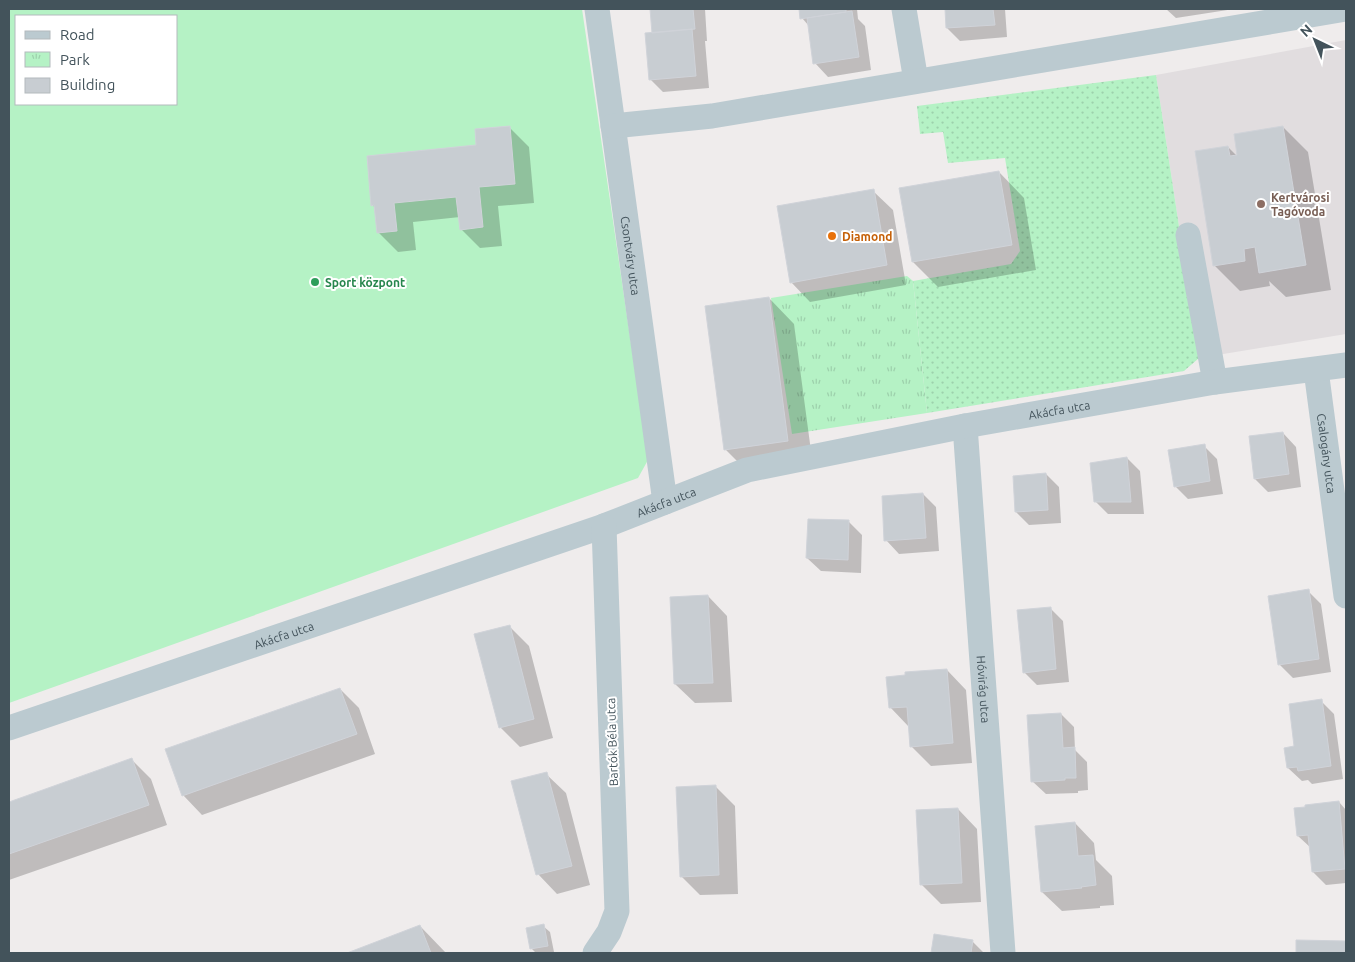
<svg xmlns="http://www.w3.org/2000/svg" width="1355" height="962" viewBox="0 0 1355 962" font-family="Ubuntu,sans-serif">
<defs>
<pattern id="grass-dots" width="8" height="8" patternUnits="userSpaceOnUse" patternTransform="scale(1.25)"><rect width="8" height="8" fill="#b5f2c5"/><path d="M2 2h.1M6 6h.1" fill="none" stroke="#9dd1ac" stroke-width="1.8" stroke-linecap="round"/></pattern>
<pattern id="park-tufts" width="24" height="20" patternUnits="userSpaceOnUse" patternTransform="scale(1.25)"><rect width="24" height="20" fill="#b5f2c5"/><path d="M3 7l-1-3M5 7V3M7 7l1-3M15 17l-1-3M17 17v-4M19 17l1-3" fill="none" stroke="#9dd1ac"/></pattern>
</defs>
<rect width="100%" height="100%" fill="#efecec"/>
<path fill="#e1dddf" d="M1346,40V334L1199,358L1156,75Z"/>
<path fill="url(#grass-dots)" d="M1156,75L1199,358L1184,371L927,413L913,281L1011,264L1020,251L1005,158L948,163L943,132L920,134L917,106Z"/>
<path fill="url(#park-tufts)" d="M907,276L913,281L927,413L792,434L771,298Z"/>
<path fill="#b5f2c5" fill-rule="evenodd" d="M9,9H582L648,460L638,478L9,703ZM16,16H176V104H16Z"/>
<path fill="#0003" d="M651,9H705L707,41H705L709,88L663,92L650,79L653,34Z
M800,9H857L858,19L865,26L871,70L828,77L815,63L809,26L802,18Z
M946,9H1005L1007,37L960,41L947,28Z
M1166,9H1234L1176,18Z
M509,127L529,147L534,203L498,206L502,246L480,248L461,229L460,217L413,222L416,250L398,252L378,232L376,208L372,205L478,146Z
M1283,127L1308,152L1331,290L1286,297L1269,281L1270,286L1240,291L1214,265L1228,147L1239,158Z
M999,172L1024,198L1036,270L938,287L913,262Z
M873,191L893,210L906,285L810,302L791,282Z
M769,298L794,324L813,466L750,474L725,449Z
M1283,433L1296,447L1301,487L1268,492L1255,479Z
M1204,446L1217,459L1223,494L1188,499L1175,486Z
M1127,458L1140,471L1144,514H1108L1095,501Z
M1046,474L1059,487L1061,523L1029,525L1016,512Z
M923,494L936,507L939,551L899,554L886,540Z
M849,522L862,535L861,573L821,571L807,558Z
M1308,591L1321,604L1331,672L1293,678L1280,665L1269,597Z
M708,596L727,616L732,702L695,703L675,684Z
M1050,608L1063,621L1069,682L1037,685L1024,672Z
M509,626L529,646L553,738L520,747L500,727Z
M947,670L966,690L972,763L931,766L911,746L909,727L890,707Z
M340,689L359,708L375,754L202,815L183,795Z
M1321,701L1334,714L1343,779L1312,784L1308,780L1302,781L1288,768L1296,747Z
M1061,714L1074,727L1075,750L1087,762L1088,790L1078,791V793L1046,794L1032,781Z
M132,760L151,779L167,825L9,880V803Z
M546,774L566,793L590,885L557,894L538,874Z
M715,786L735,806L738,894L700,895L681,876Z
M1339,802L1346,810V883L1326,885L1313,872L1311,848L1298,836Z
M958,809L977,829L981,902L941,904L921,884Z
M1075,823L1094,843L1096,860L1112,876L1114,905L1100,906V908L1062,911L1042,892Z
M420,926L446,953H350Z
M543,926L550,932L554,952L536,953L531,948Z
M935,936L972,941L984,953H932Z
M1321,941L1346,942V953H1297L1298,942Z"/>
<path fill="#c8cdd2" stroke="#d0d3d9" d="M650,9H693L695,29L652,33Z
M799,9H846V12L800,19Z
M945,9H993L995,25L946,28Z
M852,11L859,57L813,64L807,18Z
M692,29L696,76L649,80L645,33Z
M510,126L515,184L479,187L483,227L460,230L456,197L394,203L397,231L377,233L374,205L371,206L367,156L476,145L475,129Z
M1283,126L1306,265L1259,273L1255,247L1244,249L1245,261L1213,266L1195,151L1228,146L1230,156L1237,155L1234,134Z
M999,171L1012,245L912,262L899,188Z
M874,189L887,265L790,283L777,206Z
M769,297L788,441L724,450L705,306Z
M1283,432L1289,474L1254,479L1249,436Z
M1205,444L1210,481L1174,487L1168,450Z
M1127,457L1131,502H1094L1090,463Z
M1046,473L1048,510L1015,512L1013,476Z
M923,493L926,538L884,541L882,496Z
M808,519L849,520L848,560L806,558Z
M1309,589L1319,659L1278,665L1268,596Z
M708,595L713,683L674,684L670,597Z
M1051,607L1056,669L1023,673L1017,610Z
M510,625L534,719L499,728L474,634Z
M947,669L953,743L910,747L907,707L889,708L886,677L905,675V672Z
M340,688L357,734L182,796L165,749Z
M1322,699L1331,766L1298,771L1297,767L1287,768L1284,748L1294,746L1289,704Z
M1061,713L1063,748L1075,747L1076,778H1065V780L1031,782L1027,715Z
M132,758L149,805L9,854V802Z
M547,772L572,866L536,875L511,781Z
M716,785L719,875L680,877L676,787Z
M1339,801L1345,869L1312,872L1308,835L1297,836L1294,808L1305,807V805Z
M958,808L962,883L920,885L916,810Z
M1075,822L1078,856L1093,855L1096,885L1081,887L1082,888L1041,892L1035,826Z
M544,924L548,946L530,949L526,928Z
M420,925L431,953H347Z
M934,934L973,940L971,953H931Z
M1296,940L1346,941V953H1296Z"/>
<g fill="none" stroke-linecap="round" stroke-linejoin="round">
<g stroke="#bbcad0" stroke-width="25">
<path id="s1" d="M597,9L665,502"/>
<path d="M904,9L916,81"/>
<path d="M613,126L712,116L1346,9"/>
<path d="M1188,235L1215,382"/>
<path id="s2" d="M1316,370L1346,596"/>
<path id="s3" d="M965,426L1003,953"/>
<path id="s4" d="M9,728L604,526L747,470L965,426L1215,382L1346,365"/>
<path d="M595,953L609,932L617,911L604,526"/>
</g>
</g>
<circle fill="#8d6e63" stroke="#fff" stroke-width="2" cx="1261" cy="204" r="5"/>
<circle fill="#e8710a" stroke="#fff" stroke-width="2" cx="832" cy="236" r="5"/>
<circle fill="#2e9e5b" stroke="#fff" stroke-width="2" cx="315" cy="282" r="5"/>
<g text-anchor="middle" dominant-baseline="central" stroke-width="4" stroke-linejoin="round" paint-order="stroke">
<g font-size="12" font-weight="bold" fill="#785e54" stroke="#fff" text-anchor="start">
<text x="1271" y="197">Kertvárosi<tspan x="1271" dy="14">Tagóvoda</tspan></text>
</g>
<g font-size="12" font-weight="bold" fill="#c56008" stroke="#fff" text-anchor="start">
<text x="842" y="236">Diamond</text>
</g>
<g font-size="12" fill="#43535b" stroke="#fff">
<text stroke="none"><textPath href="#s1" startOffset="249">Csontváry utca</textPath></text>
<text stroke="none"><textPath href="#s4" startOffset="1100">Akácfa utca</textPath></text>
<text stroke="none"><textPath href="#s2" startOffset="84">Csalogány utca</textPath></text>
<text stroke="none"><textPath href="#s4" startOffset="695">Akácfa utca</textPath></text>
<text stroke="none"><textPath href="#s4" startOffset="290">Akácfa utca</textPath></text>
<text stroke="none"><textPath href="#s3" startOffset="264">Hóvirág utca</textPath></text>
<text transform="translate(612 742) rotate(-92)">Bartók Béla utca</text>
</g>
<g font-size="12" font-weight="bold" fill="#27864d" stroke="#fff" text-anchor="start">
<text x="325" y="282">Sport központ</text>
</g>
</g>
<rect width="1355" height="962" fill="none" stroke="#43535b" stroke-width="20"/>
<rect x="15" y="15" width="162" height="90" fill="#ffffff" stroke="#b4babd"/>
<rect x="25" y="31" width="25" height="8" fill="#bbcad0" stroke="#b4babd"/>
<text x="60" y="40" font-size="15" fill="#43535b">Road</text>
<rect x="25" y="52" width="25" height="15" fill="url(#park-tufts)" stroke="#b4babd"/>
<text x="60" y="65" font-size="15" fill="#43535b">Park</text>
<rect x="25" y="78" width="25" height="15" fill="#c8cdd2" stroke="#b4babd"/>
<text x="60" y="90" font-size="15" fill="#43535b">Building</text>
<g transform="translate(1315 40) rotate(317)" stroke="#ffffff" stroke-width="4" paint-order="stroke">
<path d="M0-4L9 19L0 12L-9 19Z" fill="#43535b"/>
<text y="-8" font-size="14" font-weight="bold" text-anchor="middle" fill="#43535b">N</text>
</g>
</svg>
